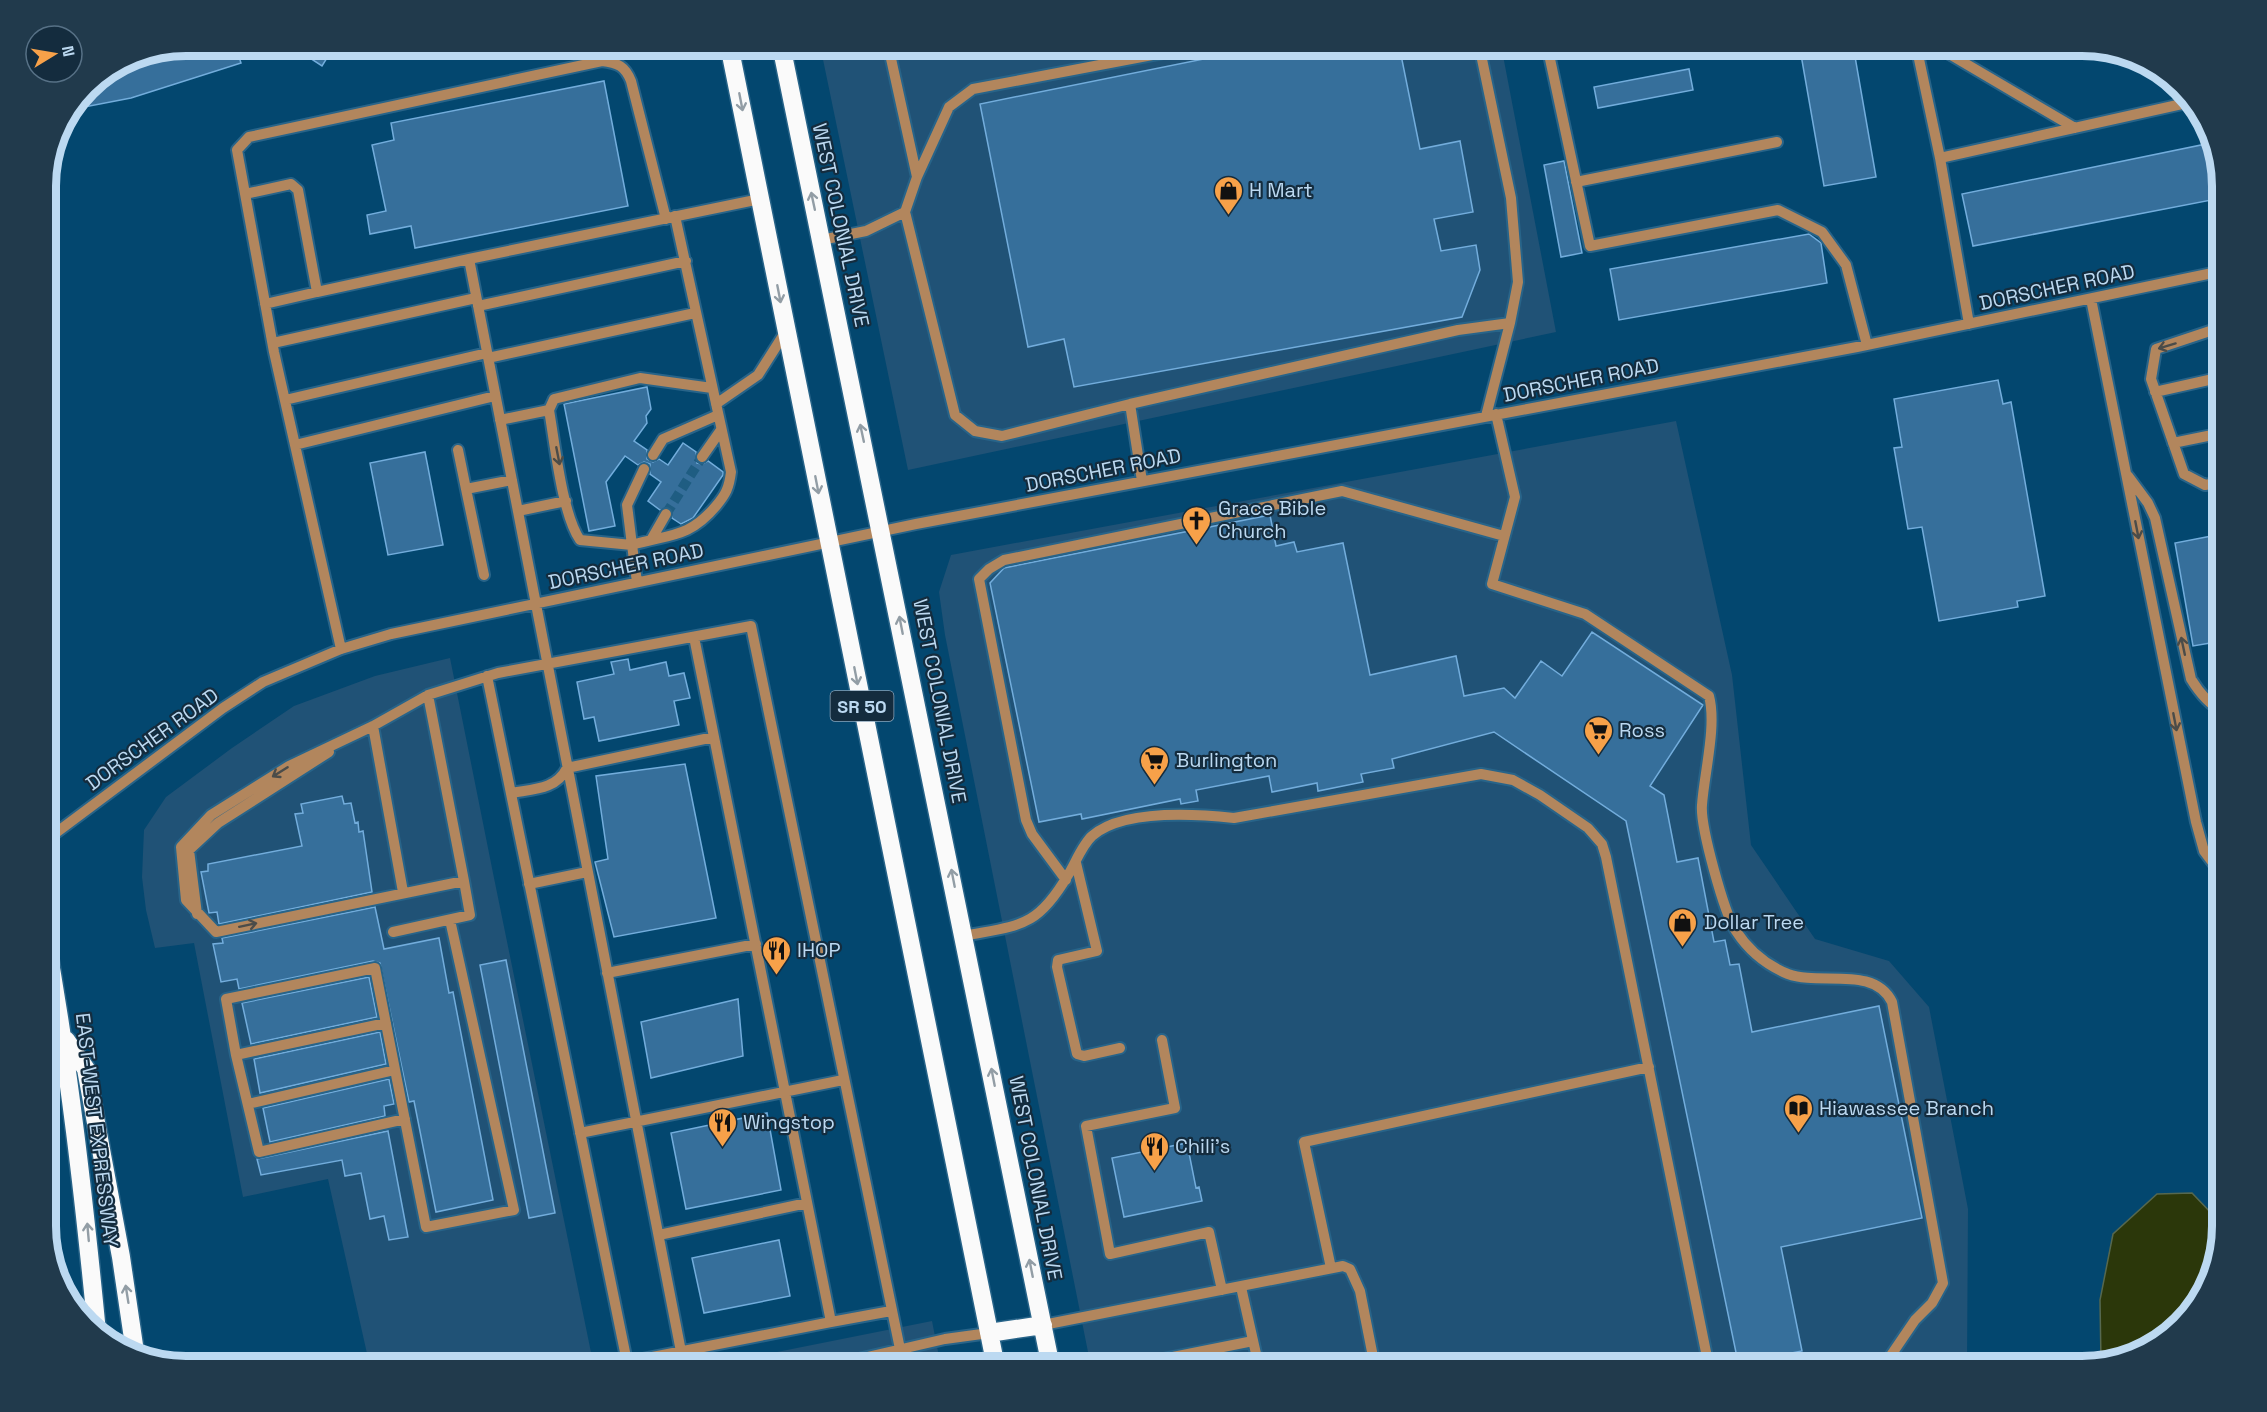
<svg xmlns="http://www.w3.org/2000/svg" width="2267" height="1412" viewBox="0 0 2267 1412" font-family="'Space Grotesk',sans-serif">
<rect width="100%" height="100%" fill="#03476f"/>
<path fill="#205276" d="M820,45H1501L1556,332L908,470Z
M1676,421L1732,675L1751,845L1815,939L1889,961L1929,1007L1968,1209L1967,1367H1091L945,635L939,592L951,555Z
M450,658L494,878L594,1367H370L328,1179L243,1197L194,943L155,948L146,910L142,877L144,830L166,797L232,748L294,706L375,676Z
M932,1321L941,1367H702Z"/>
<path fill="#2b370a" stroke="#56684f" stroke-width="1.5" d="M2192,1193L2213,1215L2220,1233L2198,1304L2151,1348L2101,1362L2100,1300L2113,1234L2157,1194Z"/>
<path fill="#366f9b" stroke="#73addc" stroke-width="1.5" d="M186,45H235L241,63L131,98L69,110L86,86L132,56Z
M290,45H335L322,66Z
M1273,45H1399L1420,149L1460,141L1473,212L1434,219L1441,251L1476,245L1480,270L1462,317L1074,387L1064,339L1028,347L980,104Z
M1823,45H1853L1876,177L1824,186L1800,49Z
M1689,69L1693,90L1598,108L1594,87Z
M604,81L628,206L415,248L411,226L370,234L367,215L386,211L372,145L394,140L391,123Z
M2211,143L2222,185V198L1973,246L1962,194Z
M1564,161L1582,253L1561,257L1544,165Z
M1809,234L1821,243L1827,283L1619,320L1610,269Z
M1998,380L2003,404L2011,402L2045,596L2017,601L2018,607L1939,621L1922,527L1908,529L1894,448L1902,447L1894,399Z
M647,387L651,409L646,416L647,423L634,441L647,450V459L653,462L659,459L668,465L683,443L696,452L697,463L702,464L708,461L723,472V475L693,518L681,524L672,518L670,508L660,510L648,501L661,482L650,474V464L644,462L638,465L625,456L606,482L615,526L589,531L564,404Z
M425,452L443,545L388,555L370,463Z
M1270,515L1276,546L1294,542L1297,552L1343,543L1370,675L1456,656L1464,696L1504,688L1515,698L1541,661L1562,676L1592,632L1703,705L1650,786L1664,795L1677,862L1698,858L1714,942L1725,940L1730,965L1739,964L1752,1032L1879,1006L1922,1218L1781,1247L1802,1351L1786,1354L1789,1367H1739L1626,821L1494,732L1392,759L1394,768L1361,774L1363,782L1318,791L1317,783L1272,792L1269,776L1196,790L1198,801L1181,804L1180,799L1082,819L1081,814L1039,822L990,583L1004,568Z
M2222,534V641L2193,646L2175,543Z
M628,659L630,670L666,662L669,676L684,673L690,698L674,701L679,725L599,741L594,717L584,719L577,682L614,674L611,662Z
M685,764L716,918L614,937L595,862L608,859L596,776Z
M342,796L344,804L351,803L355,823L358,822L359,832L363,831L372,892L219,924L217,912L209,913L201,872L208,871V864L302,846L295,814L303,813L301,804Z
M375,907L384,949L439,938L449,993L453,992L493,1200L436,1212L414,1101L409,1102L380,963L373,961L239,989L237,979L221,982L213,944L223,943L222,938Z
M506,960L555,1213L529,1218L480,965Z
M369,977L377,1017L251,1044L242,1003Z
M738,999L743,1056L651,1078L641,1022Z
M380,1032L386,1064L260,1093L254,1059Z
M389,1079L394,1104L384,1106L385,1116L270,1142L263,1108Z
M767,1113L781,1190L686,1209L671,1133Z
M388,1131L408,1237L389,1240L384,1216L370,1219L361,1173L345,1176L342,1160L261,1175L257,1159Z
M1187,1143L1196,1188L1199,1187L1202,1201L1124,1217L1112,1158Z
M779,1240L790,1296L704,1313L692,1258Z"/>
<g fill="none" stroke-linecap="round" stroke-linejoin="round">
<path stroke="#1f5d82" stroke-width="10" stroke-dasharray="10 5" stroke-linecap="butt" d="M666,514L702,457"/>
<defs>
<path id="minor" d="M888,45L917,177L905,212L955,415L975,431L1002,436L1130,404L1458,330L1510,323L1486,416
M1479,45L1511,198L1518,282L1510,323
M1547,45L1590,246L1778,210L1822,232L1846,265L1867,345
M1916,45L1940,158L2191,102
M1934,45L2075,128
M1940,158L1969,324
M917,177L949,107L973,89L1205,45
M1576,182L1777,142
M245,194L291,184L298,190L317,292L265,304
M821,240L866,231L905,212
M317,292L469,259
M2091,299L2196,822L2204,851L2222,875
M478,306L686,261
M2222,327L2156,349L2151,379L2184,474L2205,485L2222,482
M273,343L476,298
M488,358L695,313
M2155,392L2222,377
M285,400L487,353
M716,404L758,375L786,331
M1130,404L1142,481
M1496,414L1515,497L1492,584L1585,614L1709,696C1717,726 1704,774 1702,805C1700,826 1724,913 1736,931C1749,951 1766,965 1788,974C1820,986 1874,965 1892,1002L1943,1283L1932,1303L1915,1320L1883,1367
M500,420L549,410
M2173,443L2222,433
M295,445L495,396
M458,450L466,489
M653,455L663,439L718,415
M702,457L721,430
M644,469L627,505L632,545L580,540C562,514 555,444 549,410L554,399L640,378L712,388
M2128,476L2148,503L2155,518L2191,679C2199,692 2208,704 2222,711
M518,511L566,501
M651,540L666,514
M484,575L466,489L512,480
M637,582L632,545C670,534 689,538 716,506C726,494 729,488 731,472L675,216
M694,637L831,1322L891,1311
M341,649L274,352L237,150L249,137L602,61C618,63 625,66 631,81L666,219
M487,676L627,1362L831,1322
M428,695L464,881L216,932L186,900L181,847L211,815L289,766L373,726L428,695L498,673L751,626L900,1349
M373,726L403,892
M511,793C533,789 556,790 567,768L714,737
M45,841L223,708L263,682L341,649L391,634L916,524L1857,347L2222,271
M1076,863L1097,951L1058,960L1057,967L1077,1054L1084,1056L1120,1048
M1066,880L1032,834L1026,820L979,579L989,569L1004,560L1342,491L1504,536
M529,884L587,872
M197,914L189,850L218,823L329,752
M393,932L470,915L464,881
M964,936C1020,925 1037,928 1068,875C1075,864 1082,845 1092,836C1123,809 1196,814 1234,818L1481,774L1513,780L1540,795L1588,828L1602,844L1606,857L1709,1367
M607,973L756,944
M1162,1040L1175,1108L1086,1126L1110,1254L1209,1232L1222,1290
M236,1055L386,1023
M248,1104L395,1070
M405,1119L259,1152L236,1055L226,999L375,968L426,1227L514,1210L450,920
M580,1133L843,1080
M659,1235L807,1203
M1331,1268L1304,1142L1649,1067
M1241,1287L1259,1367
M1043,1325L1343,1266L1350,1269L1360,1291L1375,1367
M684,1367L469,259L760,199
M824,1367L945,1339L989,1333
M1143,1367L1148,1362L1253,1341"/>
<path id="highway" d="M729,45L996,1367
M781,45L1051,1367
M45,934C69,1066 84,1199 97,1332
M66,1040L86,1069L121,1257L135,1352
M989,1333L1043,1325"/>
</defs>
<use href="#minor" stroke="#286489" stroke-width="14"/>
<use href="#highway" stroke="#286489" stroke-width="21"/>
<use href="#minor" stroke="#b2865d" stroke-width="10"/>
<use href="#highway" stroke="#fafafa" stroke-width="18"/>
</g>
<defs><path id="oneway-shaft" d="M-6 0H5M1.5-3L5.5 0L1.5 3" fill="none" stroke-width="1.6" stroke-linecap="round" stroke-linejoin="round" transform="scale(1.5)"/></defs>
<g stroke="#929da5">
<use href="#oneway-shaft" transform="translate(741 102) rotate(79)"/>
<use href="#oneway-shaft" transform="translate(813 201) rotate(-102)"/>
<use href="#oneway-shaft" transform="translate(779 294) rotate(79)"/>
<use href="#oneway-shaft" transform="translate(862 433) rotate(-102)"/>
<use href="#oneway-shaft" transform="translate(817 485) rotate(79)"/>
<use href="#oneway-shaft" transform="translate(901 625) rotate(-101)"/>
<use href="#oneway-shaft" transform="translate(856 676) rotate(79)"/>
<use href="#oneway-shaft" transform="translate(953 878) rotate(-101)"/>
<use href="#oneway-shaft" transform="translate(993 1077) rotate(-101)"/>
<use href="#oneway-shaft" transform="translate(88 1232) rotate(-95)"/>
<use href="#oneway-shaft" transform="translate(1031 1268) rotate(-101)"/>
<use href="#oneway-shaft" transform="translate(127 1294) rotate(-99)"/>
</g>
<g stroke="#4b4c49">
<use href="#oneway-shaft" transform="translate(2167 346) rotate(163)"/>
<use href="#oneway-shaft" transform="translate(558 456) rotate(79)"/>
<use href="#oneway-shaft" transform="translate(2137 530) rotate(79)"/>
<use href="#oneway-shaft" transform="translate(2183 646) rotate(-102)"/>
<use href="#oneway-shaft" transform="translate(2175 722) rotate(79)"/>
<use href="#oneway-shaft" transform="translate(280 772) rotate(148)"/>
<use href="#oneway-shaft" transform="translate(248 925) rotate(-12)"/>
</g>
<defs>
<symbol id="shop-pin" viewBox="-11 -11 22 30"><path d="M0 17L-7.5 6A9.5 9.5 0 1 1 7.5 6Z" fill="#f7a149" stroke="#142c3e"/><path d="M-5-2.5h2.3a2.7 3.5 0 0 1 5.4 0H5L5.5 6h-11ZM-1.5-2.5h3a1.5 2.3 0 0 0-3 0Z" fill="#111"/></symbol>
<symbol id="church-pin" viewBox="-11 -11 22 30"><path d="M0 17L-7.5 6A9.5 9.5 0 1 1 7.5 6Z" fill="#f7a149" stroke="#142c3e"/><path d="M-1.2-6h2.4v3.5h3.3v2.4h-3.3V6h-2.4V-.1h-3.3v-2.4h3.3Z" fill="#111"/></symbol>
<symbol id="supermarket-pin" viewBox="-11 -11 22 30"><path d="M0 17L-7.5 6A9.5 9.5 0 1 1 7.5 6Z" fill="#f7a149" stroke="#142c3e"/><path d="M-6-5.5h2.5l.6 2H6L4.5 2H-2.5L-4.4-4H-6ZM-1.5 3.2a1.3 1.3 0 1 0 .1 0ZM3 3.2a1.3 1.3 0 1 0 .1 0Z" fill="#111"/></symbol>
<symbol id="restaurant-pin" viewBox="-11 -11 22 30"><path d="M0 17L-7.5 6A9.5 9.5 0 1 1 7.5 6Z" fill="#f7a149" stroke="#142c3e"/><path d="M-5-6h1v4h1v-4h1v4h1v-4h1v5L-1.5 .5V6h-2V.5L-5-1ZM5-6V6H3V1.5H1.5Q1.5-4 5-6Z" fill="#111"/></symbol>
<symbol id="library-pin" viewBox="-11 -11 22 30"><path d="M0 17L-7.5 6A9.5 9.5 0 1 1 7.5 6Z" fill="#f7a149" stroke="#142c3e"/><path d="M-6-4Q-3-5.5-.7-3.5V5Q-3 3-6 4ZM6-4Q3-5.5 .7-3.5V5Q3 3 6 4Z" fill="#111"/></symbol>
</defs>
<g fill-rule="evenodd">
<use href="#shop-pin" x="1212" y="174" width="33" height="45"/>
<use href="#church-pin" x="1180" y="504" width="33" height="45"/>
<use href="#supermarket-pin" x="1582" y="714" width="33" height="45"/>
<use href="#supermarket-pin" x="1138" y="744" width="33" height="45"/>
<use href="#shop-pin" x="1666" y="906" width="33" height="45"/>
<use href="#restaurant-pin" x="760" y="934" width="33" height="45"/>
<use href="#library-pin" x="1782" y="1092" width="33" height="45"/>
<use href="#restaurant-pin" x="706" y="1106" width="33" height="45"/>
<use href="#restaurant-pin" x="1138" y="1130" width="33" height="45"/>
</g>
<g text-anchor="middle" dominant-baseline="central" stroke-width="4.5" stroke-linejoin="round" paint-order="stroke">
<rect fill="#142c3e" stroke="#8aa5bb" stroke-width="1.5" x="830.5" y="691" width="63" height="30" rx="4.5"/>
<g font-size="18" font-weight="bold" fill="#bcd9f1">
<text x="862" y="706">SR 50</text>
</g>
<g font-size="20" fill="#bcd9f1" stroke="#142c3e" text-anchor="start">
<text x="1249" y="190">H Mart</text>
<text x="1218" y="508">Grace Bible<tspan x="1218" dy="23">Church</tspan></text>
<text x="1619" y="730">Ross</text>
<text x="1176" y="760">Burlington</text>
<text x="1704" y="922">Dollar Tree</text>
<text x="797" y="950">IHOP</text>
<text x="1819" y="1108">Hiawassee Branch</text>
<text x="743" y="1122">Wingstop</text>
<text x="1175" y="1146">Chili's</text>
</g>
<g font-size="20" fill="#bcd9f1" stroke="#142c3e">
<text transform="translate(841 225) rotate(78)">WEST COLONIAL DRIVE</text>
<text transform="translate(2057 287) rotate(-12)">DORSCHER ROAD</text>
<text transform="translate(1581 380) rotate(-11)">DORSCHER ROAD</text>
<text transform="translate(1103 470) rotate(-11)">DORSCHER ROAD</text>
<text transform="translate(626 566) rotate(-12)">DORSCHER ROAD</text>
<text transform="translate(940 701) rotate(79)">WEST COLONIAL DRIVE</text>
<text transform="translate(152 739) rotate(-36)">DORSCHER ROAD</text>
<text transform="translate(97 1130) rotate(83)">EAST-WEST EXPRESSWAY</text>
<text transform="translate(1036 1178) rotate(79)">WEST COLONIAL DRIVE</text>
</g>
</g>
<path d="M0 0H2267V1412H0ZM186 56H2082A130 130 0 0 1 2212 186V1226A130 130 0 0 1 2082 1356H186A130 130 0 0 1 56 1226V186A130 130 0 0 1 186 56Z" fill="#213a4c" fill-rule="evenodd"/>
<path fill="none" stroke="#bcd9f1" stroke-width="8" d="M186 56H2082A130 130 0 0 1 2212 186V1226A130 130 0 0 1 2082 1356H186A130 130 0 0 1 56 1226V186A130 130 0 0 1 186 56Z"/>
<g transform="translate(54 54) rotate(79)"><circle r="28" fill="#142c3e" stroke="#577186" stroke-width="1.5"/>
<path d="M0-4.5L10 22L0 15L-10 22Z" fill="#f7a149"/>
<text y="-9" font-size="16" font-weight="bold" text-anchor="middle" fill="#bcd9f1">N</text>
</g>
</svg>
